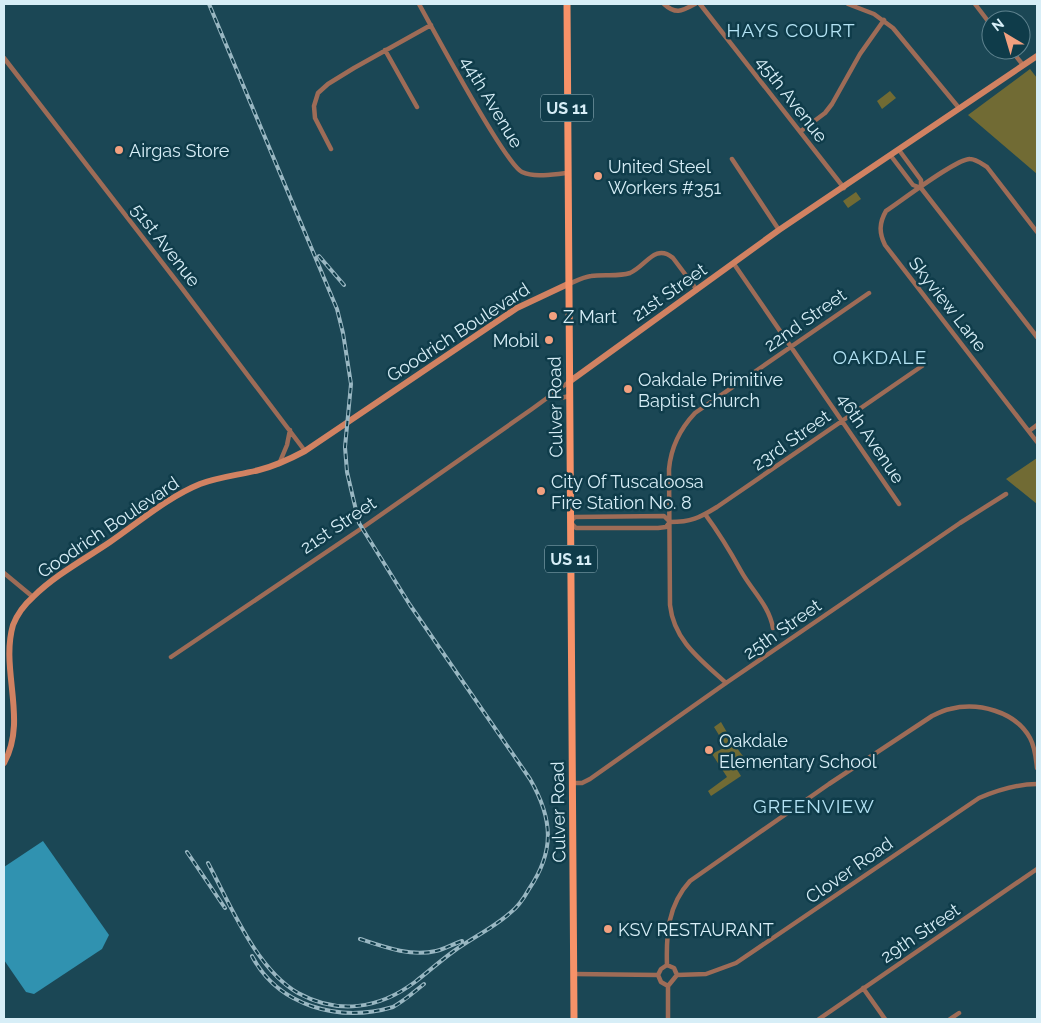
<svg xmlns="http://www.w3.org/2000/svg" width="1041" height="1023" viewBox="0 0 1041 1023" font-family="Raleway,sans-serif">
<rect width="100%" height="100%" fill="#1b4755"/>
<path fill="#716b34" d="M1030,69L1037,78V174L968,115Z
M890,91L896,98L882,109L877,101Z
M856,192L861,199L848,208L843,201Z
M1037,458V504L1006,479Z
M721,722L732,741L725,745L714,727Z
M733,743L746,760L736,768L741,776L711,796L708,791L727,777L712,754Z"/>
<path fill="#3092b0" d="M43,841L109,935L102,949L34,994L26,992L4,960V867Z"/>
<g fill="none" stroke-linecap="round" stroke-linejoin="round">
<path stroke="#9e6c57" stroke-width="4.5" d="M419,4C433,29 505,164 522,172C535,178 554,174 568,173
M664,4C676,15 682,11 695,4
M700,4L844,188
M848,4L874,14L893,28L959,108
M975,4L991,25
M385,50L417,107
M1011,50L1023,65
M4,58L181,287L305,451
M801,131L825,113L832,104L860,54L884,20
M331,149L315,118L314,106L318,93L328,84L354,68L431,25
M899,150L921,180V188
M891,156L913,185L921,188L1037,337
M732,159L779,230
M1037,232L987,167C982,164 976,159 970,159C957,158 900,202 886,211C879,223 879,233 885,245L1037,442
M734,264L899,504
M569,284C576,281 583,277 591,276C604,274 618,277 630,273C646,266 655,243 673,258L697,290
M561,398L569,396
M1029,431L1037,425
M279,464L287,445L290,430
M705,514C719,533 730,551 741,571C752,591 769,605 773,628
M670,522L666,527L658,528H576L570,522L575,517L664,516L670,522C691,522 699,518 717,507L922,366
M4,573L33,597
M171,657L362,528L532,409L569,382
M726,683C701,660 674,641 670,605L669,469C671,447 680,429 695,413L869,293
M572,783H582L590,779L726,683L960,523L1006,494
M667,965C666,934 668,905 690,881L829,784L932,716C938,713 944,710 950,709C978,702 1015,711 1030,738C1035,747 1036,758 1037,768
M667,965L674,968L677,975L668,986L661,982L658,975L661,969Z
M574,974L658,975
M677,975L706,974L736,963L979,798C998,790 1017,784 1037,784
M668,986V1019
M863,988L885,1019
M819,1019L1037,869
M950,1019L959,1013"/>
<path stroke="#d18262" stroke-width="6" d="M569,382L779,230L1037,56
M4,763C28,720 0,670 13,625C17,615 25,604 33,597C55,575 85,559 110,542C139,522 168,497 200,484C219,477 239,475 259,470C275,466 290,459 305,451L517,308L568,284"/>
<path stroke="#f79268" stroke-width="7" d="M567,4L574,1019"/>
<defs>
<path id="rail" d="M319,256L344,285
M187,852L225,908
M208,863C230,904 256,969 298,993C338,1015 379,1009 415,982C428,972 440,961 454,951C472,938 493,928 510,913C518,907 524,898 529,889C555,851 553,819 530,779L410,605L359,523L347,472L345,447L351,384L343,333L337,309L209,4
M360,939C384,947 411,957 436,951C445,949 453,944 462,941
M252,956C278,1006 339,1023 393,1007C404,1001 414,992 424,984"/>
</defs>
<use href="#rail" stroke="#99b7c2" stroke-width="4"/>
<use href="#rail" stroke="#0f3c4a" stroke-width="2" stroke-dasharray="5.5" stroke-linecap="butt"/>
</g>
<g fill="#f2a07f" stroke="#0f3c4a" stroke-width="2">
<circle cx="119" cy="150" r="5"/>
<circle cx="598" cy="176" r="5"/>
<circle cx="553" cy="316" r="5"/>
<circle cx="549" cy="340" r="5"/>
<circle cx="628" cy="389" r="5"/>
<circle cx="541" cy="491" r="5"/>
<circle cx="709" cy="750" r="5"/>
<circle cx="608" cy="929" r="5"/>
</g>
<g text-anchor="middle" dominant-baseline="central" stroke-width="5" stroke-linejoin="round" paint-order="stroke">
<g fill="#0f3c4a" stroke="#9bb9c3" stroke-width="1">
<rect x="541" y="94.5" width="52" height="27" rx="4"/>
<rect x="545" y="545.5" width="52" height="27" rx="4"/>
</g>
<g font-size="16" font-weight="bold" fill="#d7eef7">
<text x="567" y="108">US 11</text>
<text x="571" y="559">US 11</text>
</g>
<g font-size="18" fill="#d7eef7" stroke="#0f3c4a">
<text transform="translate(792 99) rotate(52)">45th Avenue</text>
<text transform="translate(492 102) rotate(59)">44th Avenue</text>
<text transform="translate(166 245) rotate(52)">51st Avenue</text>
<text transform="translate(669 292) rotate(-35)">21st Street</text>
<text transform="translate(948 304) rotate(52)">Skyview Lane</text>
<text transform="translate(805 320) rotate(-35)">22nd Street</text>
<text transform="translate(458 332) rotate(-33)">Goodrich Boulevard</text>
<text transform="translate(555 407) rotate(-91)">Culver Road</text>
<text transform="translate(871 438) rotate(56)">46th Avenue</text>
<text transform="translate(791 440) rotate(-35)">23rd Street</text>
<text transform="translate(338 525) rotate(-34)">21st Street</text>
<text transform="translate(108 527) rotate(-34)">Goodrich Boulevard</text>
<text transform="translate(782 629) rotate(-35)">25th Street</text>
<text transform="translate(558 812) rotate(-91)">Culver Road</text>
<text transform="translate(849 870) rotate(-35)">Clover Road</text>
<text transform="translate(920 933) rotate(-34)">29th Street</text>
</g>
<g font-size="18" fill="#d7eef7" stroke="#0f3c4a" text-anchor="start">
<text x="129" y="150">Airgas Store</text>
<text x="608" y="166">United Steel<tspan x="608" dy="21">Workers #351</tspan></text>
<text x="563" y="316">Z Mart</text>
<text x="539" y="340" text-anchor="end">Mobil</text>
<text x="638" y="379">Oakdale Primitive<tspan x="638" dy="21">Baptist Church</tspan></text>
<text x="551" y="481">City Of Tuscaloosa<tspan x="551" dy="21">Fire Station No. 8</tspan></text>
<text x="719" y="740">Oakdale<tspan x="719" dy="21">Elementary School</tspan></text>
<text x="618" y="929">KSV RESTAURANT</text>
</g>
<g font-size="19" letter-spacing="1" fill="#b4e3f4" stroke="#0f3c4a">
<text x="791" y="30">HAYS COURT</text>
<text x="880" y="357">OAKDALE</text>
<text x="814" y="806">GREENVIEW</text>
</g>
</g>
<rect width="1041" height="1023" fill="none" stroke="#d7eef7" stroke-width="10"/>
<g transform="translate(1006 35) rotate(322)"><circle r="24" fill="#0f3c4a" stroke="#5f838f"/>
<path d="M0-4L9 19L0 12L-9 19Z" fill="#f2a07f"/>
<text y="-8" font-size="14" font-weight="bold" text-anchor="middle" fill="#d7eef7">N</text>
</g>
</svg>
